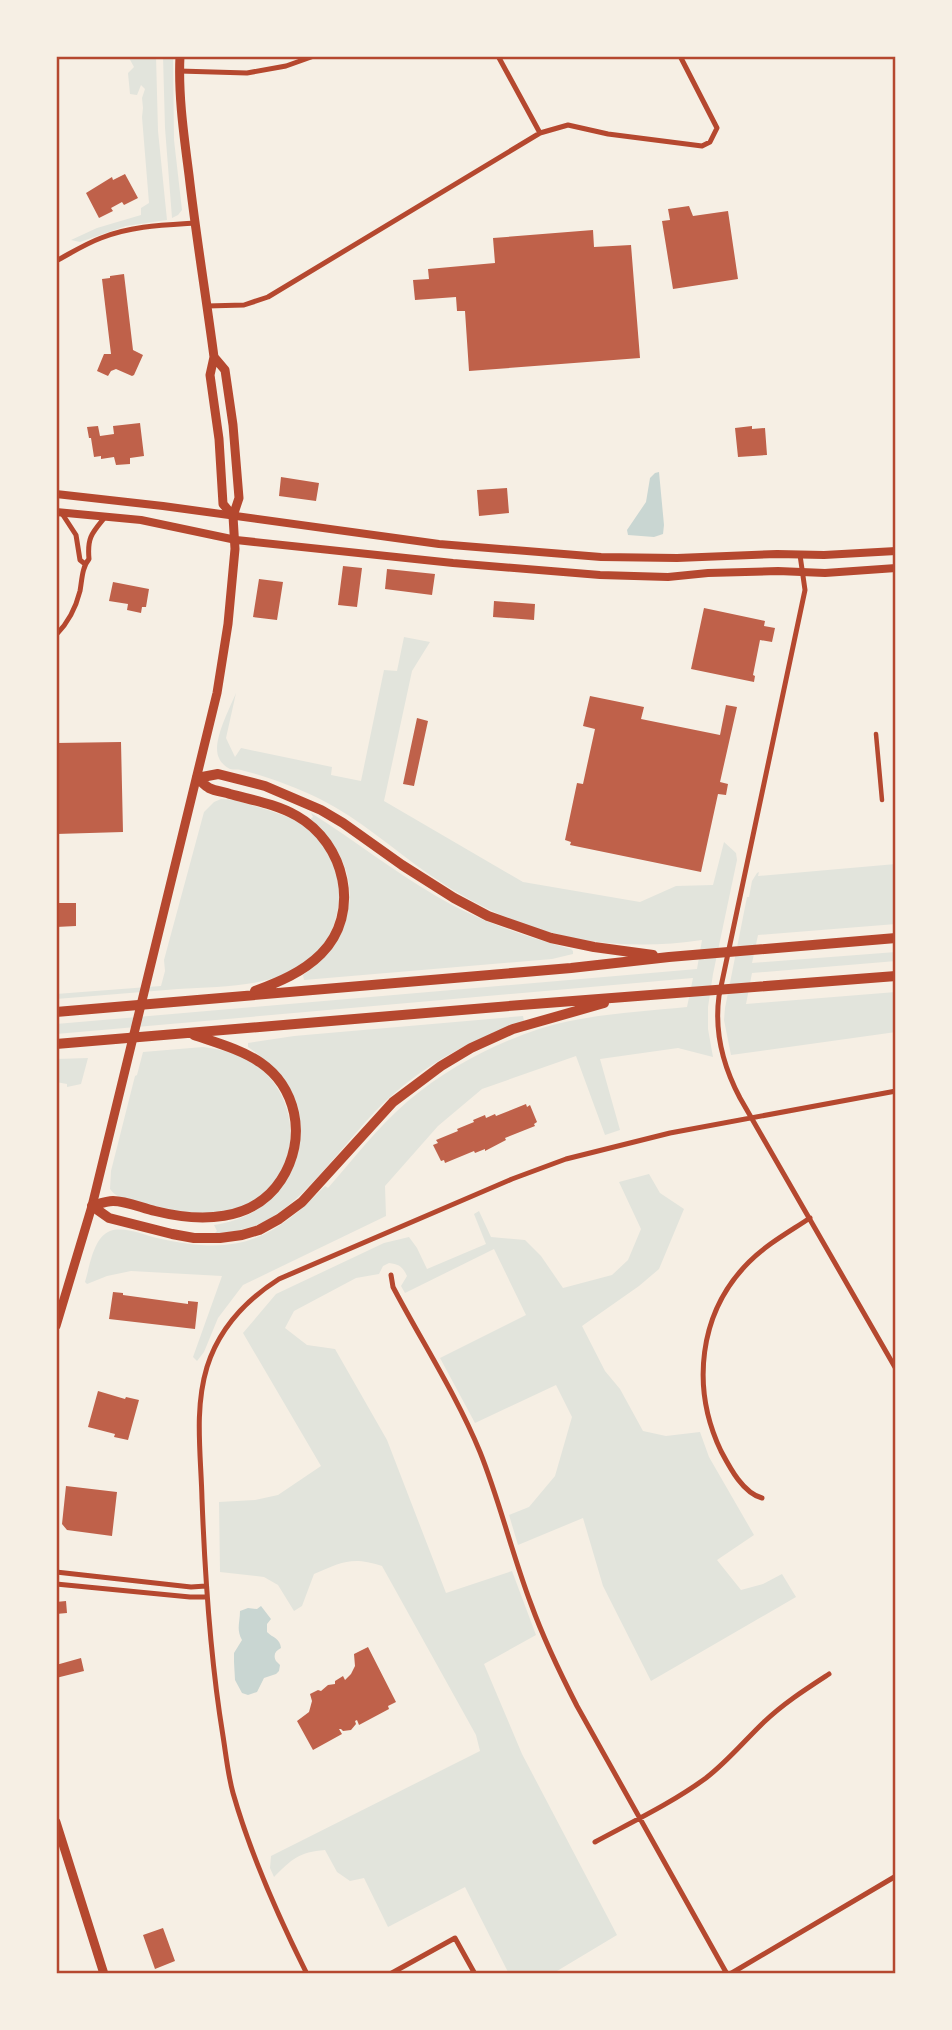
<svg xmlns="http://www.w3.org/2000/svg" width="952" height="2030" viewBox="0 0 952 2030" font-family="Roboto,sans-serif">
<rect width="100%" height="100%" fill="#f6efe4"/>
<path fill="#e2e4dc" d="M128,56H156L158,131L167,220L126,226L80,242L71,240L97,228L141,215V208L149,203L142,117L143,108L142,98L145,89L141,85L137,95L130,94L128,73L134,67Z
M163,56H173L174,140L182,210L178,215L172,218L165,128Z
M404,637L430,642L412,671L384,801L523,882L640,902L676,886L713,885L724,842L736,853L737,860L713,974L708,1007V1029L713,1057L678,1048L600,1059L620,1130L605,1135L576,1056L482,1089L438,1126L385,1186L386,1216L243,1285L218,1318L204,1352L197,1361L193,1357L222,1276L131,1271L107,1276L87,1284L85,1282C90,1266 93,1238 110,1231C124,1226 144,1235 157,1238C235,1256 270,1243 325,1186L328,1188C354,1158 378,1127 408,1101C446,1069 491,1045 539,1029C586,1014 638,1012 687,1007L693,978L56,1034V1024L697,969L702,940C602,955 514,933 430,875C394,850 360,819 320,799C296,787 266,776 241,770C237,769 234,770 230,769C226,767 221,763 219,758C211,743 230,708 236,693L226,738L235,757L241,748L332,767L331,775L361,781L384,670L397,671Z
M221,799C234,799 245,803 258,807C271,811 285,815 298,822C329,840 345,878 337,913C333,934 321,953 303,965C267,988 219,986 178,989C138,992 97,996 56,999V994L161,986L165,971L164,960L204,812L214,802Z
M311,813C354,840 393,871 436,896C478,921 524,936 571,949L573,951V954L552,959L304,980L303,975C361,934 367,865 309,820L313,817Z
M896,864V924L758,935L752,963L896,952V961L752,973L746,1004L896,992V1032L731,1055L724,1020L725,1008L747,897H749L752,881L757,873L759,872L758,876Z
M523,1016L524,1021C475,1038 429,1062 390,1097C349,1133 302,1212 251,1227C239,1231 227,1232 214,1234L217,1231L214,1225C254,1219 283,1197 296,1158C299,1149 301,1135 299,1126C296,1116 291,1106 287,1097C276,1071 272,1064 248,1047V1043L294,1036Z
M203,1047C222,1050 243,1053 258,1066C307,1106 301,1186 238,1209C213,1218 184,1213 159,1207C143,1203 120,1203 110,1189L111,1171L135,1076L137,1075L143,1052Z
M88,1058L81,1084L67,1087V1084L56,1082V1059Z
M649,1174L660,1193L684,1209L659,1269L639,1286L582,1326L605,1371L620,1389L643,1431L666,1436L700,1432L709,1457L754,1535L717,1560L741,1590L763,1584L782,1574L796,1597L651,1681L603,1586L583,1518L518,1545L509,1515L529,1507L555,1476L572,1417L556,1385L475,1423L440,1358L526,1315L494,1249L405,1293L401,1286L407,1276C403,1267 399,1264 389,1263L383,1266L379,1274L356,1278L294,1311L285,1328L307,1345L335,1349L387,1440L446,1593L512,1571L536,1635L484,1664L522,1754L617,1935L552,1974H509L465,1887L388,1927L364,1878L350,1881L337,1872L325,1850C299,1852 292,1859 274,1877L270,1868L271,1856L480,1751L476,1735L382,1566C352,1556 342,1562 314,1574L302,1606L294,1611L278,1585L264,1577L220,1572L219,1502L255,1500L278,1495L321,1466L243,1333L276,1294L384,1243L409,1237L417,1248L427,1269L486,1244L474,1214L479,1211L491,1237L525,1240L541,1256L563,1288L612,1275L628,1260L641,1229L619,1182Z"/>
<path fill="#c9d6d2" d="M659,472L664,525L663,534L654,537L628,535L627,530L646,502L650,478L655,473Z
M261,1606L271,1619L267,1624V1632C273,1638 280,1638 281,1648C275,1651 273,1655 276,1661L280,1665L279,1671L276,1674L264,1678L257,1692L248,1695L242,1693L235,1680L234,1662V1653L242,1640C236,1629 240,1623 240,1611L248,1608L257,1609Z"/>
<path fill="#bf614a" d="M125,174L138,198L124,205L122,202L111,208L113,211L99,218L86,193L112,177L113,180Z
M689,206L693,216L728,211L738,279L673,289L662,221L670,220L668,209Z
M593,230L594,247L631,245L640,358L469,371L465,311H457L456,297L415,300L413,280L429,279L428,269L495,263L493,238Z
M124,274L133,350L143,355L134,375L132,376L116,369L111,371L108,376L97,371L104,354H111L102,279L110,278V276Z
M140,423L144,456L130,458V464L116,465L114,457L101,459V456L94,457L91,438H89L87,427L98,426L100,436L114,434L113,426Z
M752,426V429L765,428L767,455L738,457L735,428Z
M281,477L319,483L316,501L279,496Z
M507,488L509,513L479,516L477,490Z
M343,566L362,568L357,607L338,605Z
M387,569L435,574L432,595L385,589Z
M259,579L283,582L277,620L253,617Z
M113,582L149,589L146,607H142L141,613L127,610L128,604L109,601Z
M494,601L535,604L534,620L493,617Z
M704,608L765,621L764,626L775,628L772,642L760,640L753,675L755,676L754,682L691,669Z
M590,696L644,707L641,719L720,735L726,705L737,707L720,782L728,784L726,795L718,794L701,872L570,845L571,842L565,840L577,783L583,784L595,729L583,726Z
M417,718L428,721L414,786L403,784Z
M121,742L123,832L56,834V743Z
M56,903H76V926L56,927Z
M526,1104L527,1107L530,1105L537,1122L534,1124L535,1126L505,1138L506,1140L485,1151V1149L475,1153L474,1151L445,1163L444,1160L441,1161L433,1145L438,1143L436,1140L458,1131L457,1129L474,1122L473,1120L485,1115L486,1118L495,1114L496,1116Z
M113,1292L123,1293V1295L188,1304V1301L198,1302L195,1329L109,1319Z
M98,1391L125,1399L126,1397L139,1400L128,1440L114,1437L115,1434L88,1427Z
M66,1486L117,1492L112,1536L67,1530L62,1524Z
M66,1601L67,1613L56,1614V1602Z
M368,1647L396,1702L388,1706L389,1709L359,1725L357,1720L355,1721L356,1724L351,1730L343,1731L341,1729H339L342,1734L313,1750L297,1721L309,1712L312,1701L310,1694L318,1690L321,1691L328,1685L335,1684V1681L343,1676L345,1680L351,1674L355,1666L354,1654Z
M81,1658L84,1671L56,1678V1665Z
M163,1928L175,1961L155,1969L143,1935Z"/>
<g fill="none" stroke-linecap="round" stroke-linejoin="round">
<path stroke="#b5482f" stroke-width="4.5" d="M876,734L882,800"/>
<path stroke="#b5482f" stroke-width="5" d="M498,56L540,133
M179,71L247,73L286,66L314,56
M56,261C71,253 85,244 101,238C131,226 163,225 195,223
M207,306L244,305L268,297L540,133L568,125L608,134L702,146L710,142L717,128L680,56
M61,512L76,535L80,560L85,564
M800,555L805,590L719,996C714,1033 723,1066 740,1098L896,1369
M56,635C68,623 76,607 80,591C82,580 82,567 89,559C87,537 92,533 106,516
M391,1275L393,1287C422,1342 456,1394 480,1452C500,1502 512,1554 531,1604C544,1640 560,1673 577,1706L727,1974
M762,1498C743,1493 730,1468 721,1451C691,1388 698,1313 749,1262C767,1244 789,1232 810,1218
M56,1572L191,1587L206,1586
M56,1584L190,1597H207
M595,1842C632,1822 672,1803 706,1778C728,1761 745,1740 764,1722C784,1703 806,1689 829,1674
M307,1974C278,1916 251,1856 233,1793C228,1775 226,1755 223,1736C210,1657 205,1578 202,1499C201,1455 194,1410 207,1367C219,1329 246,1300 279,1279L512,1179L566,1159L670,1133L896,1091
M390,1974L455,1938L475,1974
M730,1974L896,1876"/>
<path stroke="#b5482f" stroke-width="8" d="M56,494L163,506L439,544L601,557L677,558L777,554L824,555L896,551
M56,512L141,520L236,540L453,563L600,575L668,577L708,573L778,571L825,573L896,568"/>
<path stroke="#b5482f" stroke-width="9" d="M180,56C178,95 184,136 189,175C196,236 206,296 214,357L210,375L219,439L223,504L233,516
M56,1326L92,1206L217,693L228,624L235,549L233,516L239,498L233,425L225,370L214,357
M56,1822L104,1974"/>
<path stroke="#b5482f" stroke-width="10" d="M197,778L218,774L265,786L321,810L343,823L402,865L454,898L488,916L551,938L594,947L653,955
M197,778C201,781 205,786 209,788C215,791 224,792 230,794C252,800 276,804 297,816C345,843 362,913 321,954C303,972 279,982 255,991
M56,1012L571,968L669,957L896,938
M56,1044L521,1005L896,976
M92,1206L109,1218L172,1234L194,1238H220L242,1235L259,1230L279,1219L302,1202L393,1102L441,1066L471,1048L513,1029L604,1003
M92,1206C99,1204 106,1201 113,1201C126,1201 142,1208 155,1211C199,1222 253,1223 281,1180C294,1160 299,1136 294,1113C282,1060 238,1050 194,1035"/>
</g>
<rect width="952" height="2030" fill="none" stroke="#f6efe4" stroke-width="116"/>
<rect x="58" y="58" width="836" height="1914" fill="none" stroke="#b5482f" stroke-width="2.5"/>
</svg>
